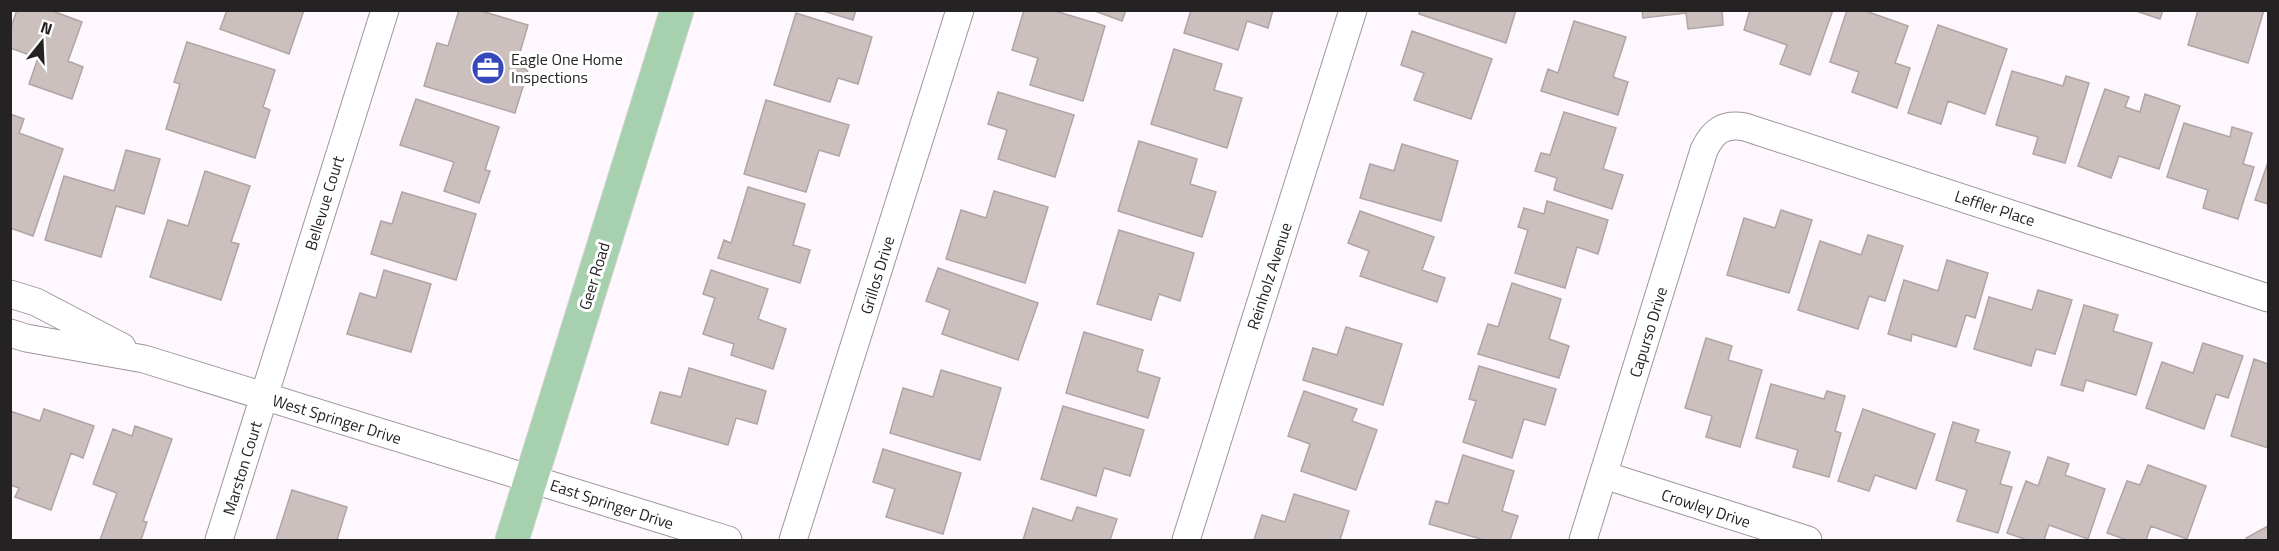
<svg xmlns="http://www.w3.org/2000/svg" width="2279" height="551" viewBox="0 0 2279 551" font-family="'Titillium Web',sans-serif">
<rect width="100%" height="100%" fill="#fef7fd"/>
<path fill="#ccc0bf" stroke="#b0a4a4" stroke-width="1.5" d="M17,10H50L82,22L68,61L83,67L72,99L29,84L38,58L10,48V30Z
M227,10H304L289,54L220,29Z
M459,10H478L528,25L516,66L528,70L515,113L424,86L437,43L448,46Z
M820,10H856L853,20Z
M1024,10H1052L1105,26L1083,101L1030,85L1038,58L1012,50Z
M1092,10H1126L1122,21Z
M1191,10H1273L1268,28L1247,21L1238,50L1184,33Z
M1420,10H1516L1506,43L1419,14Z
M1642,10H1722L1723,25L1688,29L1686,13L1643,18Z
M1750,10H1833L1810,75L1780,64L1787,45L1744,30Z
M1847,10H1863L1908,26L1895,63L1910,68L1897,108L1852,92L1859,72L1830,62Z
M2133,10H2163L2160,19Z
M2198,10H2264L2248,63L2188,45Z
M796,13L872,37L858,84L838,78L830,102L774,85Z
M1574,21L1626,37L1613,77L1628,82L1618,115L1541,91L1548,69L1558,73Z
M1938,25L2007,49L1985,114L1948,101L1941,124L1908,113Z
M1412,31L1492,59L1471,119L1414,100L1424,73L1401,65Z
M187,42L275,70L263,107L270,110L255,158L166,129L180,84L174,82Z
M1174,49L1222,64L1214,90L1242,98L1227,148L1151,124Z
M2012,71L2063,86L2066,76L2089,83L2065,163L2033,154L2038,137L1996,125Z
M2105,89L2129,97L2125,107L2140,112L2145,94L2180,106L2159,169L2119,156L2111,178L2078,166Z
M998,92L1074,115L1055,177L998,159L1007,130L988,124Z
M416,99L499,127L485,170L490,171L479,203L444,191L454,162L400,145Z
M766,100L849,125L839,156L819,150L806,192L744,174Z
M1564,112L1616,128L1603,169L1623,175L1612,209L1554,190L1557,178L1535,171L1541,153L1550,155Z
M10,114L24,119L19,133L63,149L33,236L10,228Z
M2184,123L2230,137L2232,127L2252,133L2243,164L2254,167L2238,219L2203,208L2208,190L2167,177Z
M1139,141L1197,159L1190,184L1216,192L1202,237L1118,211Z
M1402,144L1458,161L1441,221L1360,198L1370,164L1394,171Z
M126,150L160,159L144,214L116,206L101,257L45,240L64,176L114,191Z
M2268,162V204L2255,200Z
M205,171L250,186L231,242L239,244L221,300L150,277L168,220L188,226Z
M748,187L805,204L793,245L810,250L800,283L718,258L724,240L731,243Z
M994,191L1048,207L1025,283L946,259L961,210L986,218Z
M402,192L476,214L456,280L371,254L381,221L392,224Z
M1547,201L1608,220L1598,254L1577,247L1565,288L1515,273L1528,230L1518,227L1524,208L1544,214Z
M1781,210L1812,220L1789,293L1727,275L1744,218L1775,228Z
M1360,211L1434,237L1422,270L1445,278L1437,302L1360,276L1369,251L1348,243Z
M1119,230L1194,253L1180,301L1159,294L1151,320L1097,304Z
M1868,235L1903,246L1885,301L1869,296L1858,329L1798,310L1820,241L1861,255Z
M1947,260L1988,273L1975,318L1966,315L1956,347L1912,334L1911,341L1888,334L1904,280L1938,291Z
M938,268L1038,303L1018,360L942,334L950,310L926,301Z
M384,270L431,284L411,352L347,334L360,293L376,298Z
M711,270L768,289L758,319L786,329L773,369L731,355L734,344L703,334L715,298L703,294Z
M1512,283L1561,299L1549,339L1569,346L1559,378L1478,354L1488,324L1498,327Z
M2038,290L2072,300L2055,354L2036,349L2031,366L1974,349L1989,297L2032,310Z
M2084,305L2118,315L2113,331L2152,343L2136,395L2086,380L2083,391L2061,385Z
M1346,327L1402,344L1383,405L1303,380L1313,348L1337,355Z
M1084,332L1143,350L1137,371L1160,378L1148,418L1066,393Z
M1706,338L1732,346L1728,360L1762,370L1740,447L1706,437L1712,416L1685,408Z
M2203,343L2243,356L2228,398L2216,394L2204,429L2146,408L2162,362L2193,373Z
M2254,359L2268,364V448L2231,436Z
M1479,366L1556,389L1545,425L1524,419L1512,458L1463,442L1476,401L1469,399Z
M689,368L766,391L757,424L736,418L728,445L651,423L660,392L681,397Z
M941,370L1001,388L980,460L890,433L903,388L933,397Z
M1771,384L1824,399L1827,391L1845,396L1835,431L1841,433L1829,477L1793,467L1798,450L1756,438Z
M1304,391L1357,409L1352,421L1377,430L1356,490L1301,471L1310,444L1288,436Z
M1063,406L1144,430L1130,476L1104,468L1096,496L1041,479Z
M44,409L94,426L83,458L71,453L51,510L15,497L19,488L10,485V411L40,421Z
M1863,409L1935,434L1916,489L1875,475L1869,491L1838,481Z
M1953,422L1979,430L1975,442L2010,452L2000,484L2012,487L1998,533L1957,521L1967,490L1936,480Z
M135,426L172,439L143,521L147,522L141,540H100L117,493L93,484L113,429L132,436Z
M883,449L961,473L943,534L886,517L895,489L873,482Z
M1463,455L1514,471L1502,511L1518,516L1510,540H1484L1429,524L1436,501L1448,504Z
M2048,457L2069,464L2065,475L2105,489L2088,539L2049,525L2044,540H2027L2007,533L2026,481L2038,486Z
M2148,465L2206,486L2187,539L2151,526L2146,540H2127L2107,533L2127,481L2140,485Z
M292,490L347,507L337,540H276Z
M1294,494L1349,511L1340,540H1254L1262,515L1285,522Z
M1077,507L1117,519L1110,540H1023L1033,508L1072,521Z
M2268,526V540H2247L2246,538Z"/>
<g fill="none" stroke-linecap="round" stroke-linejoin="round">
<defs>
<path id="street" d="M10,294L36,302L122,347
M10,333L26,338L144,359L728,540
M1604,475L1808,540
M219,540L385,10
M793,540L960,10
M1186,540L1353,10
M1583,540L1704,150C1713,131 1724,123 1745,127L2268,298"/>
<path id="primary" d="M512,540L677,10"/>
</defs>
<use href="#street" stroke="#9d959c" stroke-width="29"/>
<use href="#primary" stroke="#d8d7d8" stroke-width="35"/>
<use href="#street" stroke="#fff" stroke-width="27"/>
<use href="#primary" stroke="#a7d0af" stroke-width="33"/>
</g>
<defs>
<symbol id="office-disc" viewBox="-11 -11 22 22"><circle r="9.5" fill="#3448ba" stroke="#fff"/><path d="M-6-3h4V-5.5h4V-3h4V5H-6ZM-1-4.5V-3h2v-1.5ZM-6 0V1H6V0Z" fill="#fff"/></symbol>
</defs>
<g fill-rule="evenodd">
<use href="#office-disc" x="469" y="49" width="38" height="38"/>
</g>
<g text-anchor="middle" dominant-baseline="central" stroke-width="6" stroke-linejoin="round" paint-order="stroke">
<g font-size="16" fill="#252224" stroke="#fff" text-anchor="start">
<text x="511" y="59">Eagle One Home<tspan x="511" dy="18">Inspections</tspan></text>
</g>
<g font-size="16" fill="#252224" stroke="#fff">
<text transform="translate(324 203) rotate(-73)">Bellevue Court</text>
<text transform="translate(1995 208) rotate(18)">Leffler Place</text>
<text transform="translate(877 275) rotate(-73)">Grillos Drive</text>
<text transform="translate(594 276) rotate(-73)">Geer Road</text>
<text transform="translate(1269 276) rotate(-72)">Reinholz Avenue</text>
<text transform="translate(1648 332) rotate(-73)">Capurso Drive</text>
<text transform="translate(337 419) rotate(17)">West Springer Drive</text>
<text transform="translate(242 468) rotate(-73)">Marston Court</text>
<text transform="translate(612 504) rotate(18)">East Springer Drive</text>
<text transform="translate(1706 508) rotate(18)">Crowley Drive</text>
</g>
</g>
<rect width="2279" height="551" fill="none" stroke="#252224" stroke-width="24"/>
<g transform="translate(42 42) rotate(18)" stroke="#ffffff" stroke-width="4.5" paint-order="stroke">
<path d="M0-4.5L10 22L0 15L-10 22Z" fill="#252224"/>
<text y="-9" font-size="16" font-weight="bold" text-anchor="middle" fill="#252224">N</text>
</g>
</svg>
